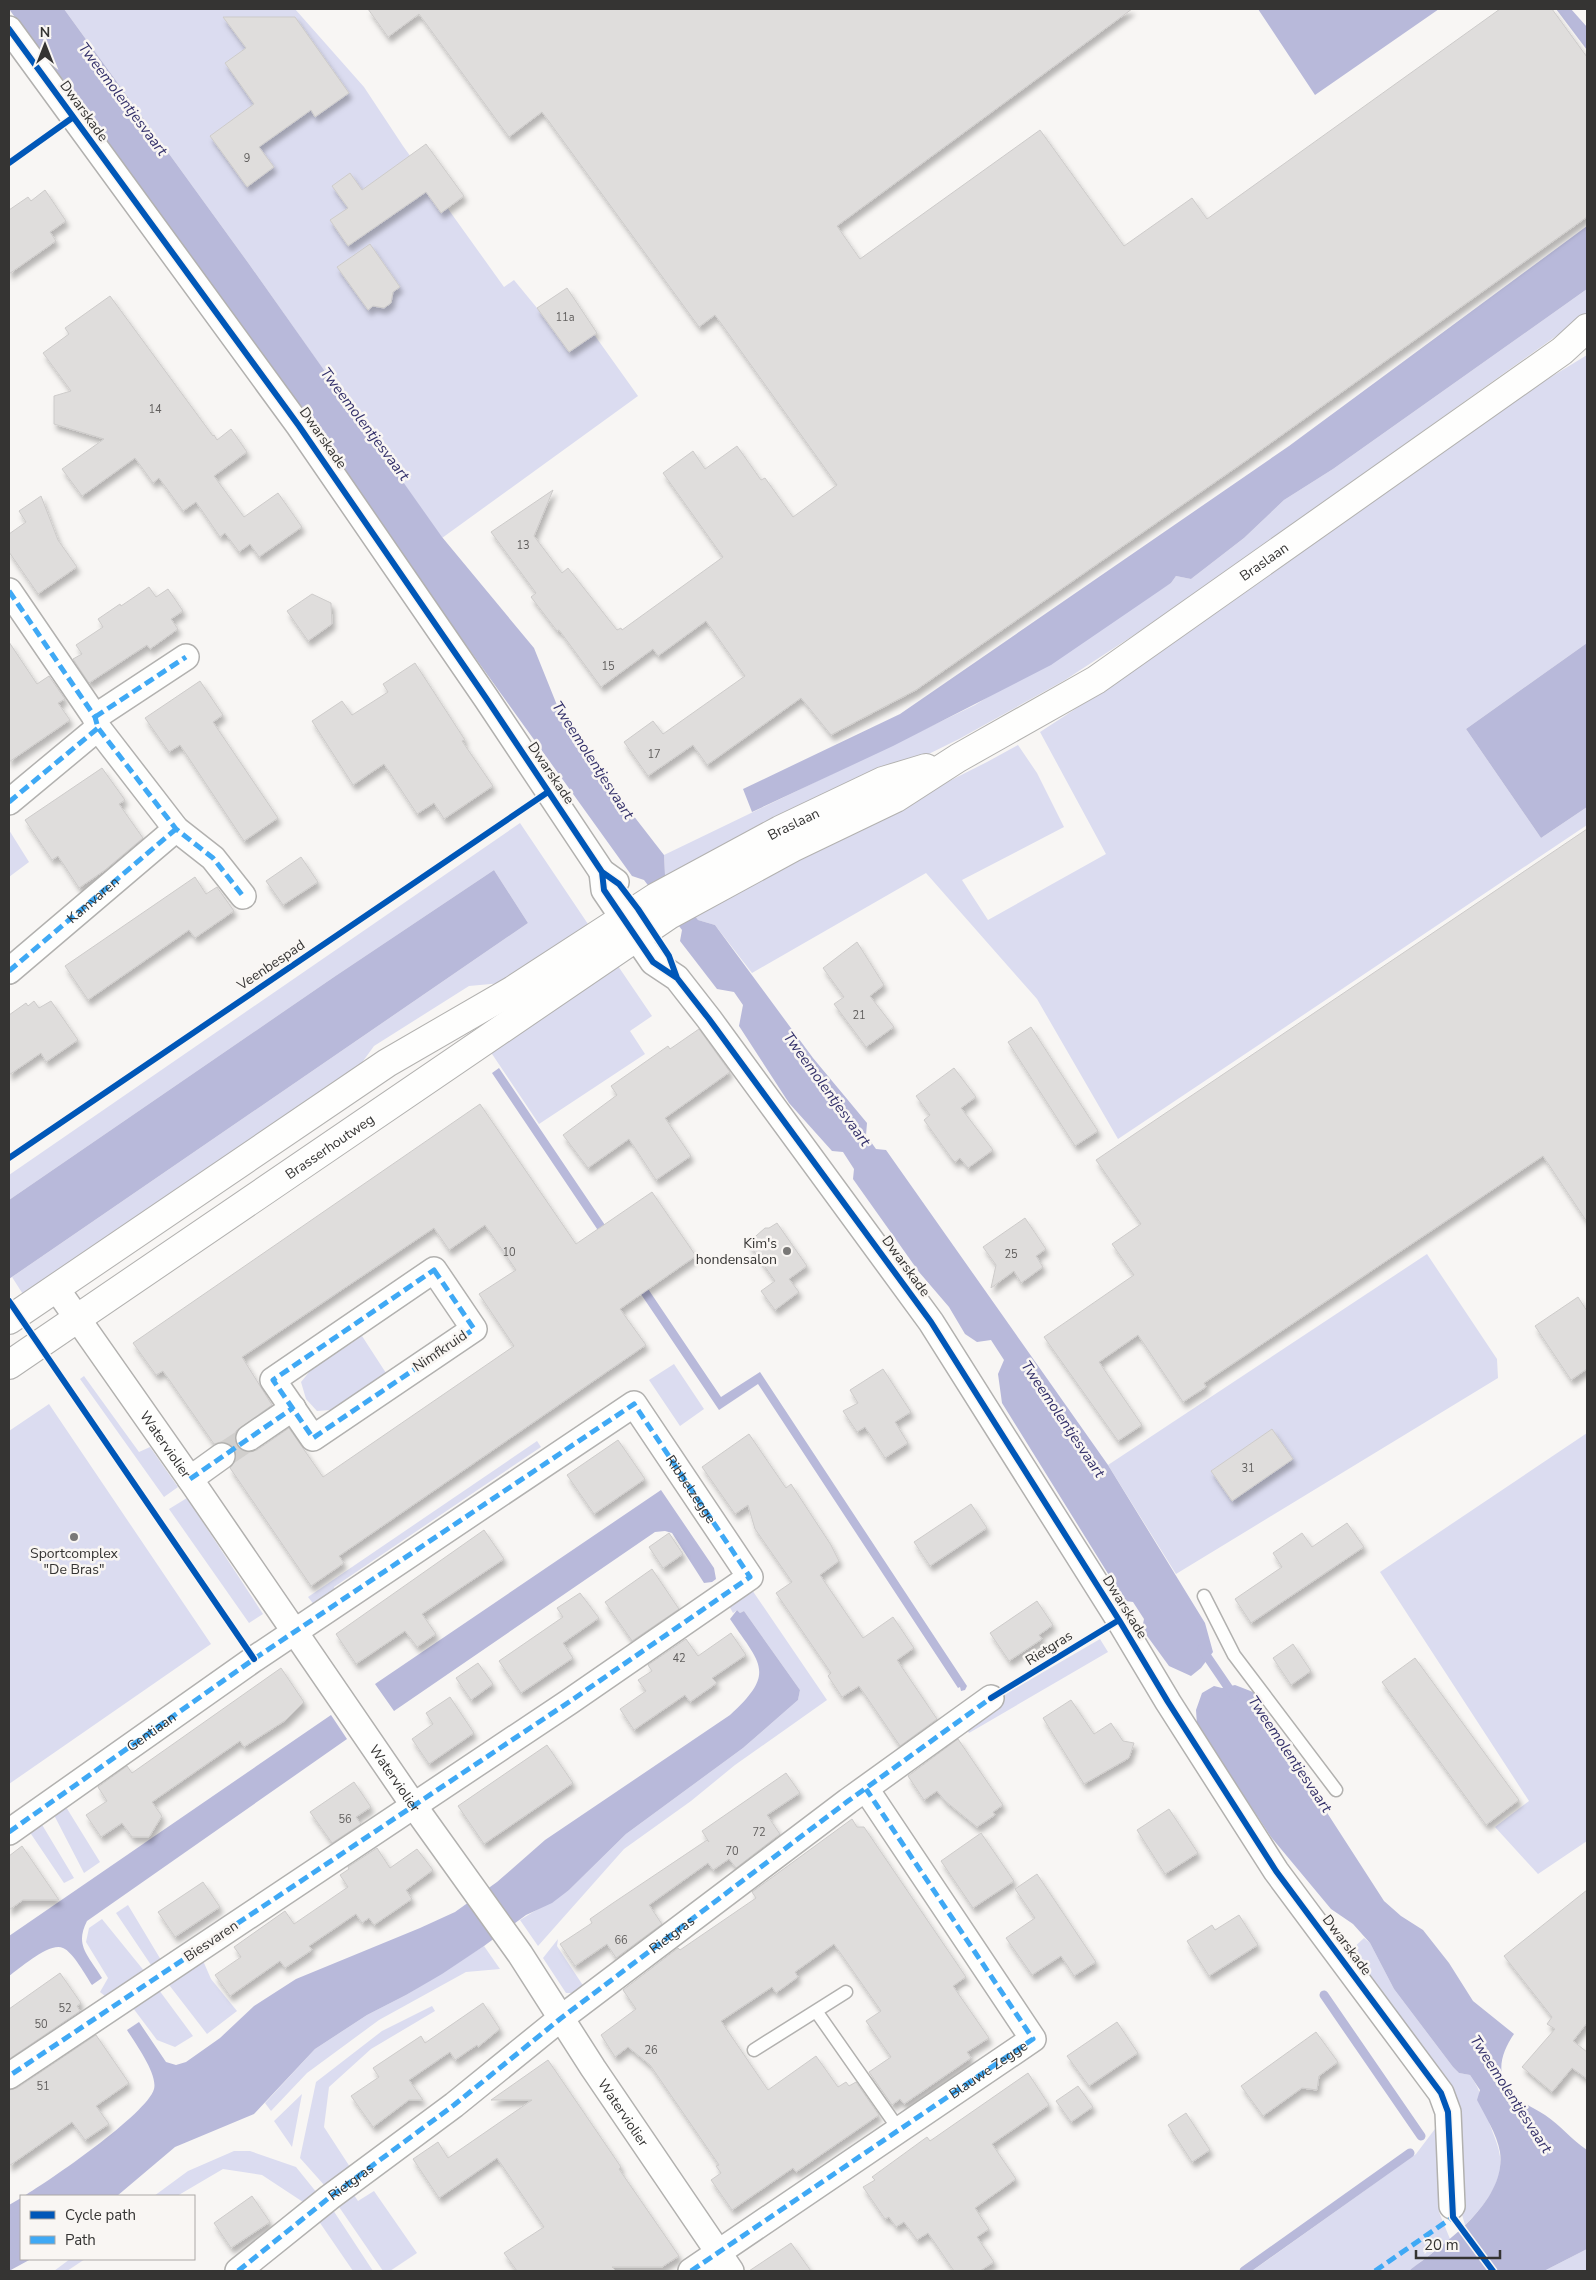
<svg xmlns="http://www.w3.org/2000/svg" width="1596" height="2280" viewBox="0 0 1596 2280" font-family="'Nunito Sans',sans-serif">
<defs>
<filter id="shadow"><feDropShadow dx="3" dy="5.5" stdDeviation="2.5" flood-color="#0004"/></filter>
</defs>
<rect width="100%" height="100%" fill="#f8f6f4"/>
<path fill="#dbdcf0" d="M64,9H295L364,87L403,146L504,287L514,280L537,308L563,291L638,396L442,538L249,264Z
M1587,289V314L1180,605L1065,680L959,739L670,882L665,875L664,855L975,705L1171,583L1176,576L1191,579L1244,538L1284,500L1333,469Z
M1587,355V643L1466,729L1541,838L1587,807V825L1118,1139L1037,999L926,873L752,973L715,925L698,920L691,911L987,762L1018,745L1037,773L1064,827L962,880L988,920L1106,854L1040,732L1132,672L1528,391Z
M520,823L592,930L514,982L469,986L374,1046L353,1075L26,1299L12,1277L528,923L494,870L334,977L9,1200V1175Z
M9,830L29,862L9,877Z
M618,966L652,1016L630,1031L645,1054L539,1124L490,1051Z
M1427,1254L1497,1359L1498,1378L1176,1574L1108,1465Z
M362,1336L386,1373L330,1410L317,1411L306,1399L301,1382L310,1371Z
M674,1364L704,1409L680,1426L649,1380Z
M84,1376L139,1452L150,1447L178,1487L164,1497L80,1379Z
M49,1404L211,1644L9,1784V1431Z
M1587,1433V1841L1538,1874L1495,1827L1529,1801L1380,1572Z
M537,1441L541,1447L334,1587L336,1594L315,1606L308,1597Z
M187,1498L263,1614L249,1623L169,1509Z
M750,1587L827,1700L735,1765L691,1801L624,1849L538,1946L520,1920L569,1890L626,1834L743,1748L798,1700L800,1690L744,1611L740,1613L737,1610L733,1613L728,1604Z
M1100,1639L1108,1652L969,1733L965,1726L1004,1695Z
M66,1807L100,1862L84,1873L54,1815Z
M41,1823L74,1878L64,1883L29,1831Z
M128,1905L161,1960L151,1965L116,1913Z
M102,1919L145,1972L105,1996L100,1992L108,1978L86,1942L89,1928Z
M1364,1938L1370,1943L1394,1989L1453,2067L1459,2073L1470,2075C1482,2092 1484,2106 1490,2125C1493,2134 1497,2142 1499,2151C1506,2180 1484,2206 1465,2225L1460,2208L1456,2115L1350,1951Z
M558,1939L557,1946L584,1987L576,1993H566L543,1958Z
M484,1946L500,1969L466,1972L379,2020L307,2073L271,2111L265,2103L315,2049L367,2015L406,1995Z
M201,1956L211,1979L237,2011L207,2034L166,1981Z
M156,1986L193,2036L175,2047L157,2040L130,2004Z
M432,2006L435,2011L371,2049L329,2087L324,2127L350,2167L325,2186L300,2158L316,2082L382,2031Z
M302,2094L292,2147L274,2121Z
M1441,2121L1444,2203L1439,2212L1450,2239L1409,2271H1252L1416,2154Z
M234,2151H250L296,2167L317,2193L303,2202L262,2175L223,2169L177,2196H154L188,2171Z
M374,2191L417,2253L390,2271H383L337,2204L352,2192L358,2201Z
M333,2210L373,2271H353L318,2220Z
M1587,2249V2271H1544Z
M70,2259H85L67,2271H54Z"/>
<path fill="#b8b9da" d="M9,9H64L249,264L442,537L534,648L567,730L664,855L665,875L691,911L698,920L715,925L813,1058L867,1123L866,1135L876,1149L886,1150L1108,1465L1205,1623L1213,1652L1201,1668L1191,1676L1169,1666L1142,1629L1144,1619L1133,1602L1125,1601L1002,1403L998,1374L1004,1360L991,1340L977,1342L965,1334L949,1307L919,1272L853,1179L854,1169L843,1152L832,1151L789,1103L739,1026L743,1005L734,992L717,989L680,941L682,930L644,880L632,876Z
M1258,9H1439L1315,95Z
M1556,9H1571L1587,27V50Z
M1587,226V289L1333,469L1284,500L1244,538L1191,579L1176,576L1171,583L1051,665L893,746L752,812L743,789L900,714L1289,446Z
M1587,643V807L1541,838L1466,729Z
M494,870L528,923L9,1279V1200L334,977Z
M499,1068L721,1397L760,1372L967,1686L965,1690L961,1691L960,1687L958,1688L758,1384L719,1410L492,1073Z
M661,1490L714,1568L716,1579L712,1582L704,1583L672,1533L665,1531L655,1532L394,1711L375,1684Z
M737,1610L740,1613L744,1611L800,1690L798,1700L743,1748L626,1834L569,1890L552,1903L526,1915L484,1946L442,1974L406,1995L367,2015L315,2049L254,2114L175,2147L117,2196H24C49,2181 147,2114 154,2089C158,2074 135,2043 127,2030L139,2022L166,2062L176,2065L186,2062L220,2038L254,2006L296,1979L420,1928L455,1912L497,1882L545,1840L730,1715C777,1672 760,1664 730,1619Z
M1235,1685L1253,1692L1319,1795L1324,1808L1384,1901L1401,1916L1423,1930L1449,1963L1473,2001L1514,2034C1500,2054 1494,2078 1515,2096C1524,2104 1536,2109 1545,2115C1560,2125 1572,2140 1587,2150V2249L1544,2271H1409C1443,2245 1507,2202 1500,2152C1497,2134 1485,2116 1477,2100L1480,2090L1470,2075L1459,2073L1453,2067L1394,1989L1370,1943L1353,1924L1331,1909L1271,1837L1197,1725L1196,1710L1202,1693L1214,1686L1222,1688Z
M331,1715L347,1739L87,1921C74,1946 89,1956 102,1978L92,1985C86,1976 73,1952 63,1948C49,1942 21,1968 9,1976V1936Z
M21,2198V2259H31L9,2271V2205Z"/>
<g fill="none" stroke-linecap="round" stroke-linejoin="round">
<path stroke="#b8b9da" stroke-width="9" d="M1202,1649L1234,1696
M1324,1995L1421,2136
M1244,2271L1410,2153"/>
</g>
<path fill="#dfdddc" stroke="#cdcbca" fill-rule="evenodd" filter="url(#shadow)" d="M368,9H1132L837,226L860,259L1040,130L1124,246L1192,198L1207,219L1500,9H1552L1587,57V217L1247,460L916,690L831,735L801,698L707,765L693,745L648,776L624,742L653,721L663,734L745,676L706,621L658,656L653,649L601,687L559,630L557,631L531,597L536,593L491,532L553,490L534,536L562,573L568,568L617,630L621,628L622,630L723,557L663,473L693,451L705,469L737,446L761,480L765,478L793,517L837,485L715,315L699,327L542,112L509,137L419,14L388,37Z
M223,17H295L349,93L315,117L311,110L259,147L274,167L247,187L210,136L254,104L225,63L246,48Z
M426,144L464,196L441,213L426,192L348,246L330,220L348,208L332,186L350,173L362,190Z
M45,190L66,221L50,232L56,241L9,274V210L28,197L31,201Z
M370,244L400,287L393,292L391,303L384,308L373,306L368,310L337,267Z
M567,288L597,333L569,352L537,308Z
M110,296L213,436L214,435L217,440L231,429L247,452L214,476L244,517L278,493L302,527L259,557L250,544L239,552L225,533L220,537L196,502L183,511L159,478L153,483L135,458L82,496L62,469L104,439L54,424V396L71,391L43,353L69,334L65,328Z
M41,496L58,540L77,567L38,594L9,552V534L26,522L19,511Z
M149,587L156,597L168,589L183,611L171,619L178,629L150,649L147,645L89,683L73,659L82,654L76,645L103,627L98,619L120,604L121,606Z
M312,594L331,603L332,624L308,641L287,611Z
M9,642L37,684L49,676L65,699L58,703L70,720L9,762Z
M415,663L465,740L462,741L493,786L444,819L434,803L417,814L384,764L353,785L312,721L342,701L352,715L388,692L383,684Z
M200,681L223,715L213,722L278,818L244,841L180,745L169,752L145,718Z
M102,768L125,800L119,804L143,838L105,870L79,888L58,856L52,860L25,820Z
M1587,829V1222L1543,1156L1204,1383L1206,1387L1183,1402L1138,1335L1099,1362L1142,1425L1118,1441L1044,1337L1134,1275L1112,1244L1141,1224L1096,1160Z
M301,857L318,882L283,905L266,881Z
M195,877L206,894L217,887L234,911L195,938L189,930L88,1000L65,966Z
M857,942L884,985L870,996L894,1027L866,1047L834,1004L844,997L823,968Z
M34,1001L39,1008L51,1001L78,1040L46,1062L41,1053L9,1075V1015L26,1003L28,1006Z
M1031,1027L1098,1131L1075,1146L1008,1042Z
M699,1029L730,1072L665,1118L691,1156L656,1180L629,1139L588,1168L563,1135L617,1095L611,1086L668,1046L670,1049Z
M954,1068L976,1097L961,1108L993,1150L968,1168L960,1158L955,1162L952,1159L924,1120L930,1115L916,1096Z
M480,1104L576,1244L652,1192L696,1256L620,1309L646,1345L339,1556L344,1563L311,1586L230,1468L235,1461L236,1454L233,1447L228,1443L221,1442L214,1444L163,1371L156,1375L133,1343ZM485,1225L516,1270L479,1294L514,1346L323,1477L289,1428L257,1450L250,1452L242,1451L237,1446L235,1439L236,1431L272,1405L242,1357L434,1228L449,1250Z
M1025,1218L1046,1249L1036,1256L1043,1267L1021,1283L1014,1271L991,1288L996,1265L983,1247Z
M777,1223L807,1266L789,1279L799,1292L775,1310L761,1291L775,1281L748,1243L765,1228H769Z
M1578,1297L1587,1311V1369L1571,1380L1535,1326Z
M883,1369L911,1412L895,1422L908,1443L885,1458L865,1427L857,1432L843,1411L858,1403L850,1390Z
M1272,1429L1293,1459L1232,1501L1211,1471Z
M749,1434L786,1488L791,1484L831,1545L839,1561L820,1575L863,1638L893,1617L914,1648L897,1660L937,1719L900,1746L859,1686L842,1697L828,1676L831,1673L776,1593L792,1582L755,1529L748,1505L735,1514L702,1467Z
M618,1440L645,1479L594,1514L567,1475Z
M971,1504L987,1528L930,1566L914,1542Z
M1347,1523L1364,1547L1251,1623L1235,1599L1282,1567L1273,1553L1302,1533L1312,1547Z
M484,1530L504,1559L422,1614L436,1634L417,1647L405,1631L356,1664L336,1634Z
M669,1533L683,1554L663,1568L649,1547Z
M652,1569L679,1609L632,1641L605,1602Z
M580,1593L599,1618L563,1643L573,1658L521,1693L499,1661L563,1617L557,1608Z
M1037,1601L1053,1625L1039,1635L1042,1639L1009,1661L990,1633Z
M731,1633L746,1655L712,1678L717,1683L690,1702L685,1695L634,1730L620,1709L646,1691L638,1680L652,1671L648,1665L686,1639L698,1656Z
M1293,1644L1311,1671L1291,1685L1273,1658Z
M1415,1658L1519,1800L1486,1825L1382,1682Z
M478,1663L493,1684L471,1700L456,1678Z
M281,1668L304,1702L286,1720L244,1747L240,1741L152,1802L162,1816L149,1837H132L122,1823L101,1837L86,1815L107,1801L98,1787L127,1766L132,1773Z
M450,1697L474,1733L429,1764L412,1739L433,1724L426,1713Z
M1071,1700L1094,1734L1111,1723L1123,1741L1134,1743L1129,1758L1084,1784L1043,1718Z
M958,1739L1003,1805L993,1812L995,1815L977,1827L945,1801L937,1791L924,1800L908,1776Z
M547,1745L573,1783L484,1844L458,1806Z
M786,1773L800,1793L767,1815L780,1834L736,1868L729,1859L713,1870L708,1863L649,1905L662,1924L616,1958L607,1944L575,1966L560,1944L592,1923L590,1919L613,1903L707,1840L709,1842L702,1831Z
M354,1782L371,1807L356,1817L361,1824L332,1843L310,1812Z
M1169,1809L1198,1853L1165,1874L1137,1830Z
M852,1819L857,1827H864L966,1977L953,1986L989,2038L967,2052L971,2058L904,2104L900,2099L892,2105L869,2072L891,2057L866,2021L881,2011L834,1944L795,1972L798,1977L776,1993L772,1987L721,2021L768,2090L816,2056L838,2087L846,2082L849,2086L856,2082L879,2115L796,2172L793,2168L732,2210L711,2180L721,2173L716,2166L719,2165L650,2065L628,2047L615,2057L601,2035L636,2009L623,1990L678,1948L680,1950L756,1898L752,1892Z
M981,1833L1014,1881L973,1908L941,1861Z
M22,1846L59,1900H23L9,1910V1856Z
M377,1848L390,1868L417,1849L433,1870L406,1890L412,1899L374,1925L369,1918L362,1923L356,1914L309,1946L312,1950L285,1968L280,1961L230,1996L215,1975L241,1957L234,1947L285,1911L294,1924L348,1887L340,1875L349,1869L348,1867Z
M1037,1874L1096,1962L1074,1976L1061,1956L1032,1975L1006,1938L1035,1918L1015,1889Z
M203,1882L220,1907L175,1937L158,1912Z
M1587,1890V2023L1573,2041L1587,2052V2079L1572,2068L1552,2092L1522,2067L1555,2029L1547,2024L1552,2017L1504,1956Z
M1239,1915L1258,1945L1209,1976L1187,1941L1212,1925L1215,1930Z
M60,1973L81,2003L77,2006L80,2011L9,2059V2009Z
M483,2003L500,2029L478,2047L477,2045L455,2060L450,2052L409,2080L423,2100H409L373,2127L351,2096L379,2077L373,2068L421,2036L425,2043Z
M1117,2022L1138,2053L1089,2086L1067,2056Z
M1316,2032L1338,2062L1319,2076L1317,2090L1302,2088L1263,2116L1241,2086Z
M96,2035L129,2083L96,2106L109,2124L85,2140L72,2122L9,2166V2090L17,2088Z
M548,2060L621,2167L619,2169L679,2256L662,2267H612L616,2271H517L504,2253L544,2227L497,2158L439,2198L413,2159L438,2142L448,2158L532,2100H491Z
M1028,2073L1049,2105L992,2144L1016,2179L975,2208L989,2229L977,2237L994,2262L980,2271H954L928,2233L917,2240L904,2222L896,2227L889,2217L885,2219L863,2187L875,2180L872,2177L927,2137L930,2141Z
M1078,2086L1093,2107L1071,2122L1056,2101Z
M1186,2113L1210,2150L1192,2162L1168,2125Z
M252,2196L270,2222L231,2248L214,2223Z
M791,2243L811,2271H749Z"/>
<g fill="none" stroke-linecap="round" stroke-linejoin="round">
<path stroke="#d1cfcd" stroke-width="25" stroke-dasharray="25 12" stroke-linecap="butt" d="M222,1456L249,1438"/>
<defs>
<path id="service" d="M1204,1596L1234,1655L1336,1790
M816,2011L900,2131
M754,2050L846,1992"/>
<g id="minor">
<path d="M9,29L299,426L486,698L602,872L616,882"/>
<path d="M9,591L95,717L98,728L176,829L213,858L243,896"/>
<path d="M95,717L186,657"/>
<path d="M9,802L98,728"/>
<path d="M602,872L604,890L653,962L677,978L709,1019L931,1322L1119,1620L1168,1702L1276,1871L1441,2093L1448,2112L1452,2206"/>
<path id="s1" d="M9,971L176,829"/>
<path d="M434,1270L474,1329L313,1438L273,1380Z"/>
<path id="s2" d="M56,1288L190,1479L414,1806L520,1954L593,2068L731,2271"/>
<path d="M249,1438L293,1408"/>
<path d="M190,1479L222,1456"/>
<path d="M9,1832L254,1659L634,1404L750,1577L569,1702L9,2076"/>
<path id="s3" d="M238,2271L330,2197L454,2105L560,2019L848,1801L991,1698"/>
<path d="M691,2271L1033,2039L866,1789"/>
</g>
<g id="secondary">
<path id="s4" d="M9,1320L387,1063L513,990L656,897L780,830L883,781L926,768"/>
<path id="s5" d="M9,1365L669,915L792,848L896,798L958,758L1096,680L1562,351L1587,328"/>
</g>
</defs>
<use href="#service" stroke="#b2b1af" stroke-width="15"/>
<use href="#minor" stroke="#b2b1af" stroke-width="28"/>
<use href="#secondary" stroke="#b2b1af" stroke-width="30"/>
<use href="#service" stroke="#fefefd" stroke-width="12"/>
<use href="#minor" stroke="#fefefd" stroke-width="25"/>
<use href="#secondary" stroke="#fefefd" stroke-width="28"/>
<g stroke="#3fa9f5" stroke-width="5" stroke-dasharray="10 5" stroke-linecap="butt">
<path d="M9,591L95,717L98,728L176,829L213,858L243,896"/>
<path d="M95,717L186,657"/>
<path d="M9,802L98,728"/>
<path d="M9,971L176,829"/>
<path d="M434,1270L474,1329L313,1438L273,1380Z"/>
<path d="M190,1479L293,1408"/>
<path id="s6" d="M9,1832L254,1659L634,1404L750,1577L569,1702L9,2076"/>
<path d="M238,2271L330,2197L454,2105L560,2019L848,1801L991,1698"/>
<path id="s7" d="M691,2271L1033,2039L866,1789"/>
<path d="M1375,2271L1453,2217"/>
</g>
<defs>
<path id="cycleway" d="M9,29L299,426L486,698L602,872L619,884L638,909L669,956L677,978
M9,163L72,118
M602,872L604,890L653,962L677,978L709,1019L931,1322L1119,1620L1168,1702L1276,1871L1441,2093L1448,2112L1453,2217L1493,2271
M9,1158L548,792
M9,1301L254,1659
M991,1698L1119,1620"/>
</defs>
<use href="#cycleway" stroke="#f9f6f3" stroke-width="9"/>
<use href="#cycleway" stroke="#0057b8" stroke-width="6"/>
</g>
<g fill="#797877" stroke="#f9f6f3" stroke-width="2">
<circle cx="787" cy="1251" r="5"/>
<circle cx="74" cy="1537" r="5"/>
</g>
<g text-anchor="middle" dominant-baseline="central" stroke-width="5" stroke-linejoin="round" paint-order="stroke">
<g font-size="11" fill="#605e5d">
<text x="247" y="158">9</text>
<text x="565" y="317">11a</text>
<text x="155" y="409">14</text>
<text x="523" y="545">13</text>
<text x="608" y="666">15</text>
<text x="654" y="754">17</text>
<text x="859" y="1015">21</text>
<text x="509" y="1252">10</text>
<text x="1011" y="1254">25</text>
<text x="1248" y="1468">31</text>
<text x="679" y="1658">42</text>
<text x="345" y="1819">56</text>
<text x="759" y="1832">72</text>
<text x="732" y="1851">70</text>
<text x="621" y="1940">66</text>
<text x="65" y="2008">52</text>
<text x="41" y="2024">50</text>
<text x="651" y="2050">26</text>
<text x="43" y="2086">51</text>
</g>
<g font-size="14" fill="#353433" stroke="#f9f6f3">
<text transform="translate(84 111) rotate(54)">Dwarskade</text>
<text transform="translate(323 438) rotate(55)">Dwarskade</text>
<text stroke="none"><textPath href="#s5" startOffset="1492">Braslaan</textPath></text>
<text transform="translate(551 773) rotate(56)">Dwarskade</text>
<text stroke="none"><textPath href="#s4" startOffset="929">Braslaan</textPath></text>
<text stroke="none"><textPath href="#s1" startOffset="110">Kamvaren</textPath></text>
<text transform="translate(271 965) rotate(-34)">Veenbespad</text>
<text stroke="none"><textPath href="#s5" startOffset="388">Brasserhoutweg</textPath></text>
<text transform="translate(906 1266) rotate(54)">Dwarskade</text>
<text transform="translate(440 1351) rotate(-34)">Nimfkruid</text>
<text stroke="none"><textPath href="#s2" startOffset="191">Waterviolier</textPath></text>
<text stroke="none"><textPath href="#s6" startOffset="860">Ribbelzegge</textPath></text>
<text transform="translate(1125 1607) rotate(58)">Dwarskade</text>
<text transform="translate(1049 1648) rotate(-32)">Rietgras</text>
<text stroke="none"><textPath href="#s6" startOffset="174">Gentiaan</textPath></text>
<text stroke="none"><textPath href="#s2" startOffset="596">Waterviolier</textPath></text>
<text stroke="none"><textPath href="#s3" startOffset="549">Rietgras</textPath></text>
<text transform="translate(211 1941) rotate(-34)">Biesvaren</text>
<text transform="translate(1347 1945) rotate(53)">Dwarskade</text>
<text stroke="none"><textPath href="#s7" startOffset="359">Blauwe Zegge</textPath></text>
<text stroke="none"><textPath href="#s2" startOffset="1001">Waterviolier</textPath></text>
<text stroke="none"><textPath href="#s3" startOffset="144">Rietgras</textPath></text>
</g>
<g font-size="14" fill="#353433" stroke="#f9f6f3" text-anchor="end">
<text x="777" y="1243">Kim's<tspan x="777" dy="16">hondensalon</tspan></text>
<text x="74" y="1553" text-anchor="middle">Sportcomplex<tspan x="74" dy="16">"De Bras"</tspan></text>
</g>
<g font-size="15" font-style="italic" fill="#33306a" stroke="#f9f6f3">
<text transform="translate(123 99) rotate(53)">Tweemolentjesvaart</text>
<text transform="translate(365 424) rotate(53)">Tweemolentjesvaart</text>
<text transform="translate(593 760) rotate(57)">Tweemolentjesvaart</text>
<text transform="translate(827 1089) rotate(54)">Tweemolentjesvaart</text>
<text transform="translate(1063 1419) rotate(56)">Tweemolentjesvaart</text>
<text transform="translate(1290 1754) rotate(56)">Tweemolentjesvaart</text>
<text transform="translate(1511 2094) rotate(57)">Tweemolentjesvaart</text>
</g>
</g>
<rect width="1596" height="2280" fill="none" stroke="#353433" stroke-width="20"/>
<rect x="20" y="2195" width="175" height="65" fill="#f9f6f3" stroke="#aba8a6"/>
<rect x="30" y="2211" width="25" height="8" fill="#0057b8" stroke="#aba8a6"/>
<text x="65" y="2220" font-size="15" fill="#353433">Cycle path</text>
<rect x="30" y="2236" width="25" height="8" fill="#3fa9f5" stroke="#aba8a6"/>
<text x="65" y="2245" font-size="15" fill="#353433">Path</text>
<g transform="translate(45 45)" stroke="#f9f6f3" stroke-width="4" paint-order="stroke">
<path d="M0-4L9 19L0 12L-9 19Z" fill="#353433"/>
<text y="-8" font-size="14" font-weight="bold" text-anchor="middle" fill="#353433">N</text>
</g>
<path d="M1416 2250v8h84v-8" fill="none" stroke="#353433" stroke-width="2.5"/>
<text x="1424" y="2250" font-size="15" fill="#353433" stroke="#f9f6f3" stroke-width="4" paint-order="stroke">20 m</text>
</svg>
